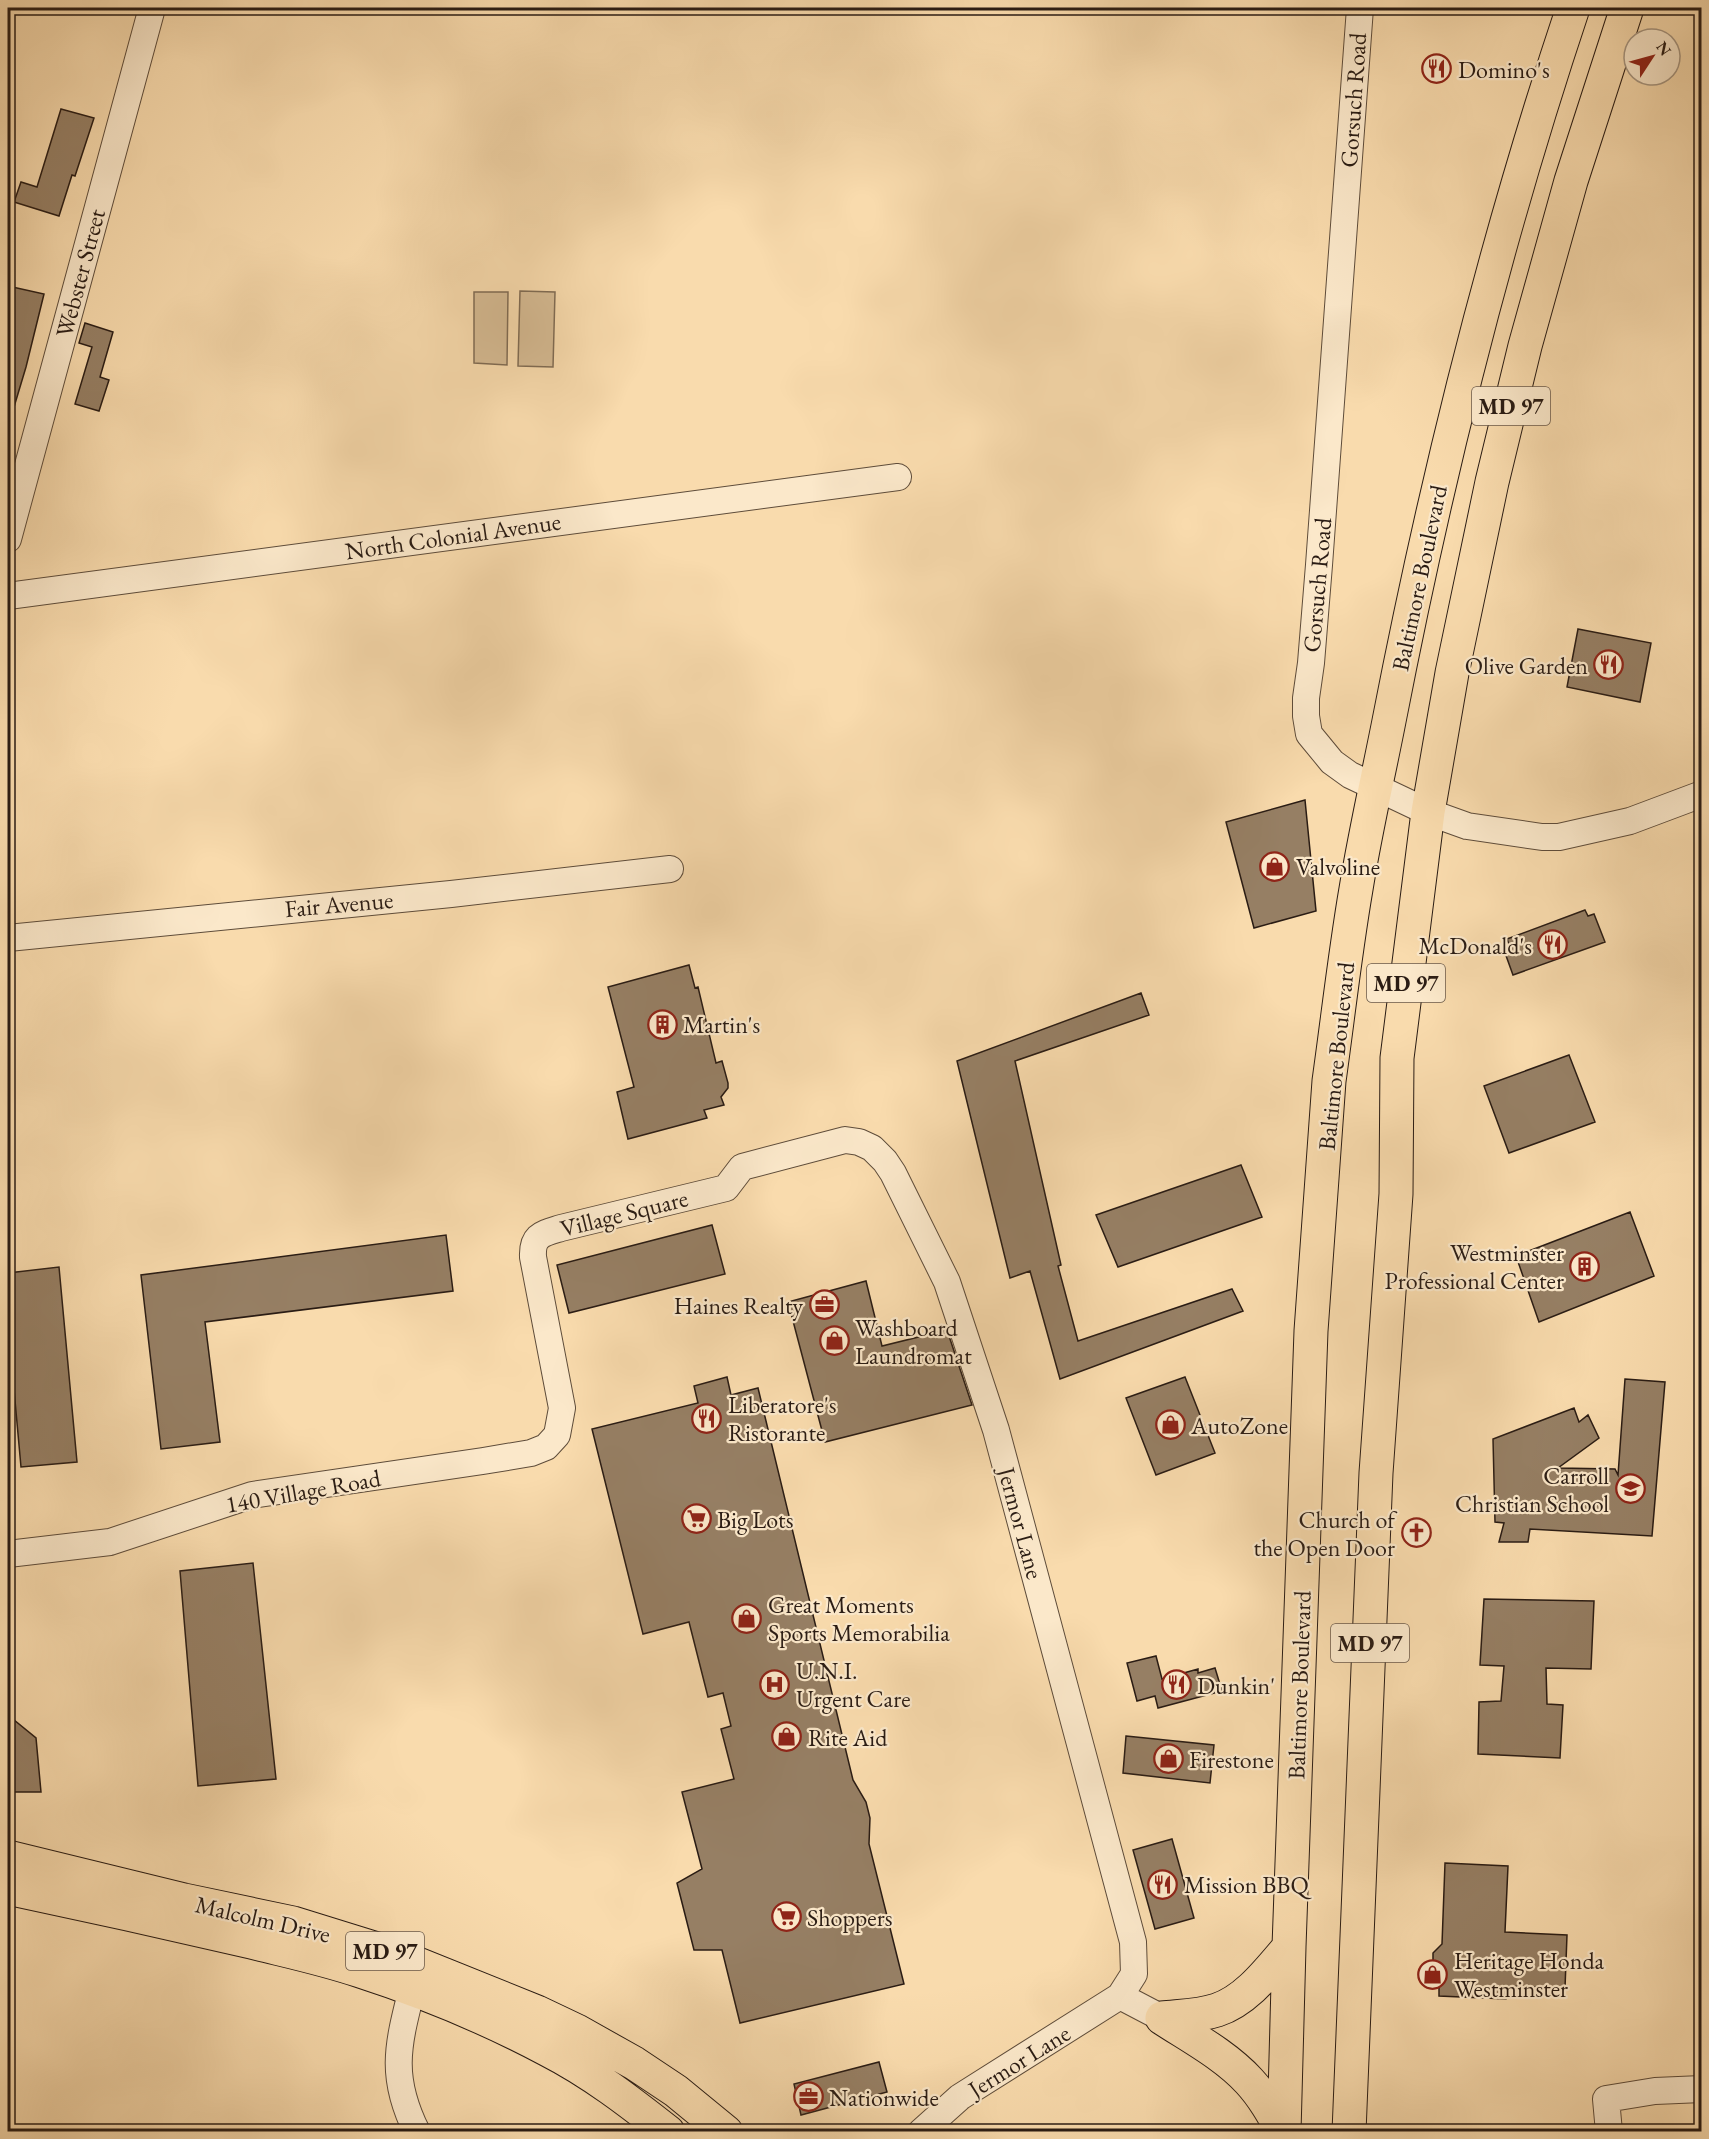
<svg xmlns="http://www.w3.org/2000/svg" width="1709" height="2139" viewBox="0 0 1709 2139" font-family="'EB Garamond',serif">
<rect width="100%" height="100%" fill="#f9dbad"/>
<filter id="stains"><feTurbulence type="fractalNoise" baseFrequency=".00333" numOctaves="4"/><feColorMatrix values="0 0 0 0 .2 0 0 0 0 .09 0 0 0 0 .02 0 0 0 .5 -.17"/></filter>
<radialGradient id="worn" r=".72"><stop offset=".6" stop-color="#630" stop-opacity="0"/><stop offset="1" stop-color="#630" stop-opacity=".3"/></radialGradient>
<path fill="#d6bb93" stroke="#806c54" stroke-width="1.5" d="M520,291L555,292L553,367L518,366Z
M474,292H508L507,365L474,363Z"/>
<path fill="#967f64" stroke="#2a1c14" stroke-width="1.5" d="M61,109L94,118L75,176L72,175L59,216L14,202L21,182L37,187Z
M8,286L44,294L26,367L11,417L8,416Z
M85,323L113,332L100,377L109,380L99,411L75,404L92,347L79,343Z
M1578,629L1651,643L1640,702L1567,687Z
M1305,800L1316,911L1254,928L1226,822Z
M1585,910L1588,916L1594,914L1605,942L1513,975L1504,950L1510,947L1507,939Z
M689,965L695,988L698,987L716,1063L722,1061L728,1083V1088L721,1097L724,1105L704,1110L707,1118L628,1139L617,1092L634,1087L608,987Z
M1141,993L1149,1015L1015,1061L1061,1265L1058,1266L1078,1341L1232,1289L1243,1311L1060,1379L1030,1271L1010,1278L957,1061Z
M1569,1055L1595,1122L1509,1153L1484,1086Z
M1241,1165L1262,1217L1118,1267L1096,1215Z
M1630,1212L1654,1276L1539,1322L1516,1256Z
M712,1225L725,1274L569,1313L557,1265Z
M446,1235L453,1291L205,1322L220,1442L161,1449L141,1275Z
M59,1267L77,1462L21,1467L8,1323V1273Z
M866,1281L882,1346L947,1330L972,1405L825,1442L788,1302Z
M727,1377L731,1395L758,1388L853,1780L866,1802L870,1818L869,1844L904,1984L740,2023L722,1950H694L677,1883L702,1869L682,1792L734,1779L721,1729L731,1726L723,1693L708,1697L689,1622L643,1634L592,1429L698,1403L694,1386Z
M1185,1377L1215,1453L1156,1475L1126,1398Z
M1625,1379L1665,1382L1652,1536L1530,1529L1528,1542H1499L1504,1523L1495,1522L1493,1439L1574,1408L1579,1422L1588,1415L1599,1438L1558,1468L1615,1469L1618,1475Z
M253,1563L276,1779L198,1786L180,1571Z
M1484,1599L1594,1601L1591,1669L1546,1668L1547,1704L1563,1705L1560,1758L1478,1754L1479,1702L1501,1701L1504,1666L1480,1665Z
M1156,1656L1162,1679L1198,1669V1673L1215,1668L1222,1691L1158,1708L1155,1696L1137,1701L1127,1663Z
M8,1715L36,1738L41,1792H8Z
M1126,1736L1214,1745L1210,1783L1123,1773Z
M1172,1839L1194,1918L1155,1929L1133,1850Z
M1445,1863L1508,1866L1505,1932L1567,1935L1565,1988L1507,1986L1506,1999L1439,1996V1971L1433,1961V1953L1442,1944Z
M879,2062L887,2092L801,2115L794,2084Z"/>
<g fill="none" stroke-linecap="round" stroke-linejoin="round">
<defs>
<path id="minor" d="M1360,8L1319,565L1311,663L1306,698V716L1309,734L1332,762L1350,775L1428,812L1467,826L1542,837H1559L1630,821L1702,794
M8,539L152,8
M8,596L898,477
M8,938L451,894L670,869
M8,1554L110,1542L252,1495L483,1461L531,1453L546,1447L557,1435L562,1408L533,1257C532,1235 542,1234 561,1228L726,1188L742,1167L845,1140L859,1142L872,1148L885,1161L893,1173L947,1282L996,1430L1133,1942L1134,1974L1120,1996L960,2097L921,2132
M412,1989C398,2045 389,2076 417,2132
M1120,1996L1162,2018
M1609,2132L1606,2099L1655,2091L1702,2089"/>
<path id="major" d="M8,1857L184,1900L293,1923L393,1954L537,2012L577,2031L634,2063L676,2091L726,2132
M8,1888C89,1905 170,1923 251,1942C287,1951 325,1959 360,1971C425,1992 488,2018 548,2050C591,2072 630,2102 668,2132"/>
<path id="highway" d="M1162,2018C1191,2037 1225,2055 1249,2081C1263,2096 1273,2114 1283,2132
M1162,2018C1180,2016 1199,2016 1217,2010C1247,2000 1269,1970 1289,1947
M1284,2132L1289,1947L1311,1331L1329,1081C1338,1017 1345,953 1356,889C1365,833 1378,777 1389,721C1436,479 1495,241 1573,8
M1349,2132L1376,1473L1396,1194L1397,1058L1428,812L1452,673L1492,482L1525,346L1571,181L1627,8"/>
</defs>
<use href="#minor" stroke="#5e4c3a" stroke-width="28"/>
<use href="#major" stroke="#2a1c14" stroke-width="35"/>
<use href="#highway" stroke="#2a1c14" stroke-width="35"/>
<use href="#minor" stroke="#fbe8ca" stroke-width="26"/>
<use href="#major" stroke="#f9dbad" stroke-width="33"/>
<use href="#highway" stroke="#f9dbad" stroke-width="33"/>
</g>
<defs>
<symbol id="restaurant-ring" viewBox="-11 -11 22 22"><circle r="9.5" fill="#fbe8ca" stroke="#8f2418" stroke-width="1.5"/><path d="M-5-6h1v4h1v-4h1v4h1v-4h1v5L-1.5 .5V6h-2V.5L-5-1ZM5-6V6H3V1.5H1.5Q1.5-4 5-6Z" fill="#8f2418"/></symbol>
<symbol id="shop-ring" viewBox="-11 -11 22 22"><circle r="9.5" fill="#fbe8ca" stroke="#8f2418" stroke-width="1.5"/><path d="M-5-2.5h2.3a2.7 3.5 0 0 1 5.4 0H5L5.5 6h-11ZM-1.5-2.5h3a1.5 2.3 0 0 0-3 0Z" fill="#8f2418"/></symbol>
<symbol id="building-ring" viewBox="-11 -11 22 22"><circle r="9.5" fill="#fbe8ca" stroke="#8f2418" stroke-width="1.5"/><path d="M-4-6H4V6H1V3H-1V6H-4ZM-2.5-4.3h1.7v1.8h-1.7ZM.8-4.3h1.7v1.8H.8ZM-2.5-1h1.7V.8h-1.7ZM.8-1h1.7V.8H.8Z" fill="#8f2418"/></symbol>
<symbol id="office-ring" viewBox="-11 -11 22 22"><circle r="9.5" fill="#fbe8ca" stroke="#8f2418" stroke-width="1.5"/><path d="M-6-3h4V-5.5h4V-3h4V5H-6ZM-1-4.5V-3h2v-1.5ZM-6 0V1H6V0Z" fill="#8f2418"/></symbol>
<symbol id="school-ring" viewBox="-11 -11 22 22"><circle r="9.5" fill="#fbe8ca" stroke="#8f2418" stroke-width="1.5"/><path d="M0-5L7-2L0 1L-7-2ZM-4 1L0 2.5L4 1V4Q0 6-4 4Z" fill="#8f2418"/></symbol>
<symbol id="supermarket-ring" viewBox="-11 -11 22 22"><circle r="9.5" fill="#fbe8ca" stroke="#8f2418" stroke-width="1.5"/><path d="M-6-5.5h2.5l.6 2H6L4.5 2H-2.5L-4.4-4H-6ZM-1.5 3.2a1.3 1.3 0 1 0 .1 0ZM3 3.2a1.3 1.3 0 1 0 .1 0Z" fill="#8f2418"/></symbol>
<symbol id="church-ring" viewBox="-11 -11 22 22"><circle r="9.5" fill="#fbe8ca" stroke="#8f2418" stroke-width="1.5"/><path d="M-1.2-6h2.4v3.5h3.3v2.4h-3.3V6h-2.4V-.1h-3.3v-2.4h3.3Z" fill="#8f2418"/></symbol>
<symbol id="hospital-ring" viewBox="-11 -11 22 22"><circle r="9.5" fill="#fbe8ca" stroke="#8f2418" stroke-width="1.5"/><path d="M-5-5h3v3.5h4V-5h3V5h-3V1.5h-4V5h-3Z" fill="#8f2418"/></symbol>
</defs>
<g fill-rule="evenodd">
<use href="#restaurant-ring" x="1420" y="52" width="33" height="33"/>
<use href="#restaurant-ring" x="1592" y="648" width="33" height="33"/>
<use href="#shop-ring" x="1258" y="850" width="33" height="33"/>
<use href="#restaurant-ring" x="1536" y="928" width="33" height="33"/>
<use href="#building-ring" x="646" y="1008" width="33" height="33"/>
<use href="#building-ring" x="1568" y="1250" width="33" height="33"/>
<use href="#office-ring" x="808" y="1288" width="33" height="33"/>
<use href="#shop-ring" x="818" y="1324" width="33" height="33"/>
<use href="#restaurant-ring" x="690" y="1402" width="33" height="33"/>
<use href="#shop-ring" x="1154" y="1408" width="33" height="33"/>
<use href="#school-ring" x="1614" y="1472" width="33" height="33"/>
<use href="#supermarket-ring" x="680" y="1502" width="33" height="33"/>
<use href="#church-ring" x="1400" y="1516" width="33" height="33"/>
<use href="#shop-ring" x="730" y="1602" width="33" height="33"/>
<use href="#hospital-ring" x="758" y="1668" width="33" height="33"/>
<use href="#restaurant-ring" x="1160" y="1668" width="33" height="33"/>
<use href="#shop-ring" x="770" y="1720" width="33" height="33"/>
<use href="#shop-ring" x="1152" y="1742" width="33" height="33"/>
<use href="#restaurant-ring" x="1146" y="1868" width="33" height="33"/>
<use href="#supermarket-ring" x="770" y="1900" width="33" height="33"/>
<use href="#shop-ring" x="1416" y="1958" width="33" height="33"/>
<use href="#office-ring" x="792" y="2080" width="33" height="33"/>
</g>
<g text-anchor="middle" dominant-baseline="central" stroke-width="4.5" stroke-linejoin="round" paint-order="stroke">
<g fill="#fbe8ca" stroke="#69594b" stroke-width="1.5">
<rect x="1472" y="387" width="78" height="38" rx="4.5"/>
<rect x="1367" y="964" width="78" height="38" rx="4.5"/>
<rect x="1331" y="1624" width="78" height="38" rx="4.5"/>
<rect x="346" y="1932" width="78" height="38" rx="4.5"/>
</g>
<g font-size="22" font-weight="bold" fill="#2a1c14">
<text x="1511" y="406">MD 97</text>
<text x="1406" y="983">MD 97</text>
<text x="1370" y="1643">MD 97</text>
<text x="385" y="1951">MD 97</text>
</g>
<g font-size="24" fill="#2a1c14" stroke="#fbe8ca" text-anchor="start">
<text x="1458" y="69">Domino's</text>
<text x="1588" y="665" text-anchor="end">Olive Garden</text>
<text x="1296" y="866">Valvoline</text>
<text x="1532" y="945" text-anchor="end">McDonald's</text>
<text x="683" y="1024">Martin's</text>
<text x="1564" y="1252" text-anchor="end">Westminster<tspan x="1564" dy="28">Professional Center</tspan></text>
<text x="803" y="1305" text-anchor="end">Haines Realty</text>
<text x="855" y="1327">Washboard<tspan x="855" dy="28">Laundromat</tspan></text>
<text x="728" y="1404">Liberatore's<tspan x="728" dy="28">Ristorante</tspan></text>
<text x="1191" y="1425">AutoZone</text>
<text x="1609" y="1475" text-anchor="end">Carroll<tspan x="1609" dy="28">Christian School</tspan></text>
<text x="717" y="1519">Big Lots</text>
<text x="1395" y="1519" text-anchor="end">Church of<tspan x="1395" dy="28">the Open Door</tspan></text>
<text x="768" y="1604">Great Moments<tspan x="768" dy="28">Sports Memorabilia</tspan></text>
<text x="796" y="1670">U.N.I.<tspan x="796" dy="28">Urgent Care</tspan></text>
<text x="1197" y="1685">Dunkin'</text>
<text x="808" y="1737">Rite Aid</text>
<text x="1189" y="1759">Firestone</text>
<text x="1184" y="1884">Mission BBQ</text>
<text x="807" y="1917">Shoppers</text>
<text x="1454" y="1960">Heritage Honda<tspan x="1454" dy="28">Westminster</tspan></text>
<text x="829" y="2097">Nationwide</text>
</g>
<g font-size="24" fill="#2a1c14" stroke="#fbe8ca">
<text transform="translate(1353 100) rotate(-86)">Gorsuch Road</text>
<text transform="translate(80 273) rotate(-75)">Webster Street</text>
<text transform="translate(453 536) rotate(-8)">North Colonial Avenue</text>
<text transform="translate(1419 578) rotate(-78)">Baltimore Boulevard</text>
<text transform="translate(1317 585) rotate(-85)">Gorsuch Road</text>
<text transform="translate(339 904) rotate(-5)">Fair Avenue</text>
<text transform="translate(1336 1056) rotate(-84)">Baltimore Boulevard</text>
<text transform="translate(624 1213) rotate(-14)">Village Square</text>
<text transform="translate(303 1491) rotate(-10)">140 Village Road</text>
<text transform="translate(1021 1523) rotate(75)">Jermor Lane</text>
<text transform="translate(1299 1685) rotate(-88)">Baltimore Boulevard</text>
<text transform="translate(263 1919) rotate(13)">Malcolm Drive</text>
<text transform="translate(1019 2061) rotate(-32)">Jermor Lane</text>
</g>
</g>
<rect width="1709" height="2139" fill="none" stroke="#f9dbad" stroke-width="30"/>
<rect x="9" y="9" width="1691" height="2121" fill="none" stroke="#2a1c14" stroke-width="3"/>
<rect x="15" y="15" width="1679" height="2109" fill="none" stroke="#2a1c14" stroke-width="1.5"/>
<g transform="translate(1652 57) rotate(54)"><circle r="28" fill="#fbe8ca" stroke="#a79681" stroke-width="1.5"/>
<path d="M0-4.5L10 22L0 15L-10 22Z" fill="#8f2418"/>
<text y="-9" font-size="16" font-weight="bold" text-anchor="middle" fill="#2a1c14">N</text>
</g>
<rect width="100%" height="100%" filter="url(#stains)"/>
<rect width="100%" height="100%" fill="url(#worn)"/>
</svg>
